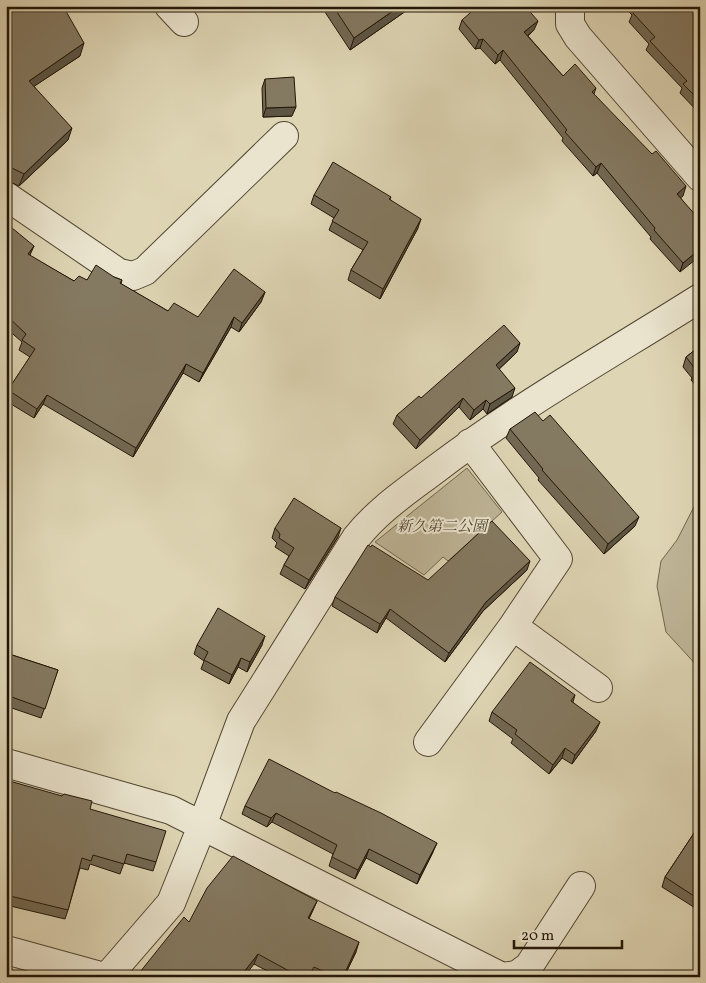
<svg xmlns="http://www.w3.org/2000/svg" width="706" height="983" viewBox="0 0 706 983" font-family="Vollkorn,'Noto Serif JP',serif">
<rect width="100%" height="100%" fill="#ded5b4"/>
<filter id="stains"><feTurbulence type="fractalNoise" baseFrequency=".004" numOctaves="4"/><feColorMatrix values="0 0 0 0 .2 0 0 0 0 .09 0 0 0 0 .02 0 0 0 .5 -.17"/></filter>
<radialGradient id="worn" r=".72"><stop offset=".6" stop-color="#630" stop-opacity="0"/><stop offset="1" stop-color="#630" stop-opacity=".3"/></radialGradient>
<path fill="#beb597" stroke="#70664f" d="M467,468L502,512L448,561L443,557L424,575L375,542Z
M700,495V669L666,632L657,586L661,561L677,540Z"/>
<g fill="none" stroke-linecap="round" stroke-linejoin="round">
<defs>
<path id="minor" d="M169,6L184,22
M570,6V24L578,37L700,177
M6,196L119,273L133,276L145,271L284,136
M513,626L598,688
M428,742L513,626L558,559L470,443
M6,763L171,810L502,977L517,975L529,966L581,886
M6,950L104,977
M107,977L171,903L202,826L241,721L356,538C378,510 407,491 436,469C519,406 611,354 700,298"/>
</defs>
<use href="#minor" stroke="#524632" stroke-width="30"/>
<path stroke="#231607" stroke-width="3" stroke-dasharray="1 2.5" stroke-linecap="butt" d="M691,977L700,968"/>
<use href="#minor" stroke="#eae4ce" stroke-width="28"/>
</g>
<path fill="#726853" stroke="#231607" d="M6,6L80,56L34,86L68,140L19,186L8,181H6Z
M321,6H413L350,50Z
M623,6H700V114L680,93L682,88L646,50L649,44L629,22L632,15Z
M462,20L534,30L528,36L563,76L596,88L594,94L683,196L680,197L698,223L680,272L650,239L651,237L597,173L593,176L562,141L563,138L500,60L495,64L480,48L475,49L459,29Z
M265,79L292,116L263,117L262,88Z
M314,195L391,197L390,199L418,228L380,299L348,280L351,270L363,250L329,230L334,218L311,204Z
M6,223L30,256L74,281L114,277L122,280L121,284L168,311L198,317L265,292L261,302L239,332L231,327L199,382L183,373L133,457L43,404L34,418L6,401V395L8,390L30,357L19,350L22,342L6,328Z
M700,346V390L691,380L692,378L683,367L686,357Z
M517,352L499,369L512,397L487,414L483,409L470,420L459,407L416,449L393,424L397,415L421,398Z
M543,421L635,526L604,554L538,480L539,478L506,438L510,429Z
M275,528L338,537L305,589L280,574L284,565L289,556L275,547L277,543L272,538Z
M527,570L483,611L445,662L386,618L377,633L332,606L335,597L428,580Z
M197,645H262L247,672L238,667L229,684L201,669L204,661L194,654Z
M6,653L58,670L41,718L6,706Z
M575,695L573,702L596,731L572,764L562,758L549,774L511,743L513,739L489,721L492,712Z
M6,780L90,809L156,862L153,871L124,863L120,874L90,864L88,870L80,868L68,910L65,919L6,905Z
M245,806L433,852L417,884L366,858L355,879L329,866L333,854L272,822L267,827L242,814Z
M700,824V911L662,887L665,877Z
M317,901L309,919L356,952L344,977H312L311,976L310,977H279L254,964L189,922Z"/>
<path fill="#5c5544" stroke="#231607" d="M400,6H413L350,50L354,38Z
M538,21L534,30L521,41L524,32Z
M483,39L480,48L475,49L479,40Z
M84,43L80,56L24,93L29,81Z
M503,50L500,60L495,64L498,55Z
M296,107L292,116L263,117L266,108Z
M72,128L68,140L19,186L24,174Z
M601,163L597,173L593,176L596,167Z
M12,168L8,181H6V170Z
M686,186L683,196L674,203L677,194Z
M421,219L418,228L380,299L383,289Z
M34,246L30,255L28,254Z
M700,249V256L680,272L683,263Z
M265,292L261,302L239,332L242,323Z
M234,317L231,327L199,382L203,373Z
M520,343L517,352L493,375L496,365Z
M186,364L183,373L133,457L136,448Z
M515,388L512,397L487,414L490,404Z
M47,395L43,404L34,418L37,409Z
M463,398L459,407L416,449L420,440Z
M486,400L483,409L470,420L474,410Z
M639,517L635,526L604,554L608,544Z
M341,528L338,537L305,589L309,580Z
M530,561L527,570L483,611L445,662L449,653L486,602Z
M390,609L386,618L377,633L380,624Z
M265,636L262,645L247,672L250,662Z
M241,658L238,667L229,684L232,675Z
M600,722L596,731L572,764L575,755Z
M565,748L562,758L549,774L553,765Z
M276,813L272,822L267,827L271,818Z
M437,843L433,852L417,884L420,875Z
M369,849L366,858L355,879L358,870Z
M317,901L313,910L304,928L308,918Z
M359,942L356,952L344,977H343Z
M258,954L254,964L244,977H240Z"/>
<path fill="#847961" stroke="#231607" d="M6,6H63L84,43L29,81L72,128L24,174L12,168L6,170Z
M333,6H400L354,38Z
M478,6H525L538,21L524,32L563,76L575,64L596,88L592,92L652,154L656,151L686,186L677,194L698,218V223L700,224V249L683,263L654,230L655,228L601,163L596,167L565,132L567,130L503,50L498,55L483,39L479,40L462,20Z
M635,6H700V101L683,84L687,81L650,41L655,37L633,13L637,8Z
M294,77L296,107L266,108L265,79Z
M333,162L391,197L389,199L421,219L383,289L351,270L368,242L332,221L339,210L314,195Z
M6,223L34,246L28,254L74,281L79,276L87,280L96,265L114,277L122,280L120,283L168,311L174,303L198,317L234,269L265,292L242,323L234,317L203,373L186,364L136,448L47,395L37,409L8,390L35,349L22,340L26,334L6,315Z
M504,325L520,343L496,365L515,388L490,404L486,400L474,410L463,398L420,440L397,415L419,396L421,398Z
M700,346V377L694,371L696,370L686,357Z
M535,412L543,421L550,415L639,517L608,544L542,470L543,469L510,429Z
M294,498L341,528L309,580L284,565L294,548L279,538L280,534L275,528Z
M492,521L530,561L486,602L449,653L390,609L380,624L335,597L368,545L371,547L372,545L428,580Z
M218,608L265,636L250,662L241,658L232,675L204,660L208,652L197,645Z
M6,653L58,670L45,709L6,695Z
M530,662L575,695L571,701L600,722L575,755L565,748L553,765L515,734L517,730L492,712Z
M269,759L335,793L336,792L381,813L437,843L420,875L369,849L358,870L332,857L337,845L276,813L271,818L245,806Z
M6,780L62,796L64,794L92,801L90,809L166,831L156,862L127,854L124,864L93,855L91,861L82,858L68,910L6,895Z
M700,824V900L665,877Z
M233,856L317,901L308,918L359,942L343,977H336L314,967L308,977H300L258,954L240,977H136L184,917L189,922L207,888Z"/>
<g text-anchor="middle" dominant-baseline="central" stroke-width="4" stroke-linejoin="round" paint-order="stroke">
<g font-size="15" font-style="italic" fill="#524632" stroke="#eae4ce">
<text x="442" y="527">新久第二公園</text>
</g>
</g>
<rect width="706" height="983" fill="none" stroke="#ded5b4" stroke-width="25"/>
<rect x="8" y="8" width="691" height="968" fill="none" stroke="#231607" stroke-width="2.5"/>
<rect x="12" y="12" width="681" height="958" fill="none" stroke="#231607"/>
<path d="M514 940v8h108v-8" fill="none" stroke="#231607" stroke-width="2.5"/>
<text x="521" y="940" font-size="15" fill="#231607" stroke="#eae4ce" stroke-width="4" paint-order="stroke">20 m</text>
<rect width="100%" height="100%" filter="url(#stains)"/>
<rect width="100%" height="100%" fill="url(#worn)"/>
</svg>
